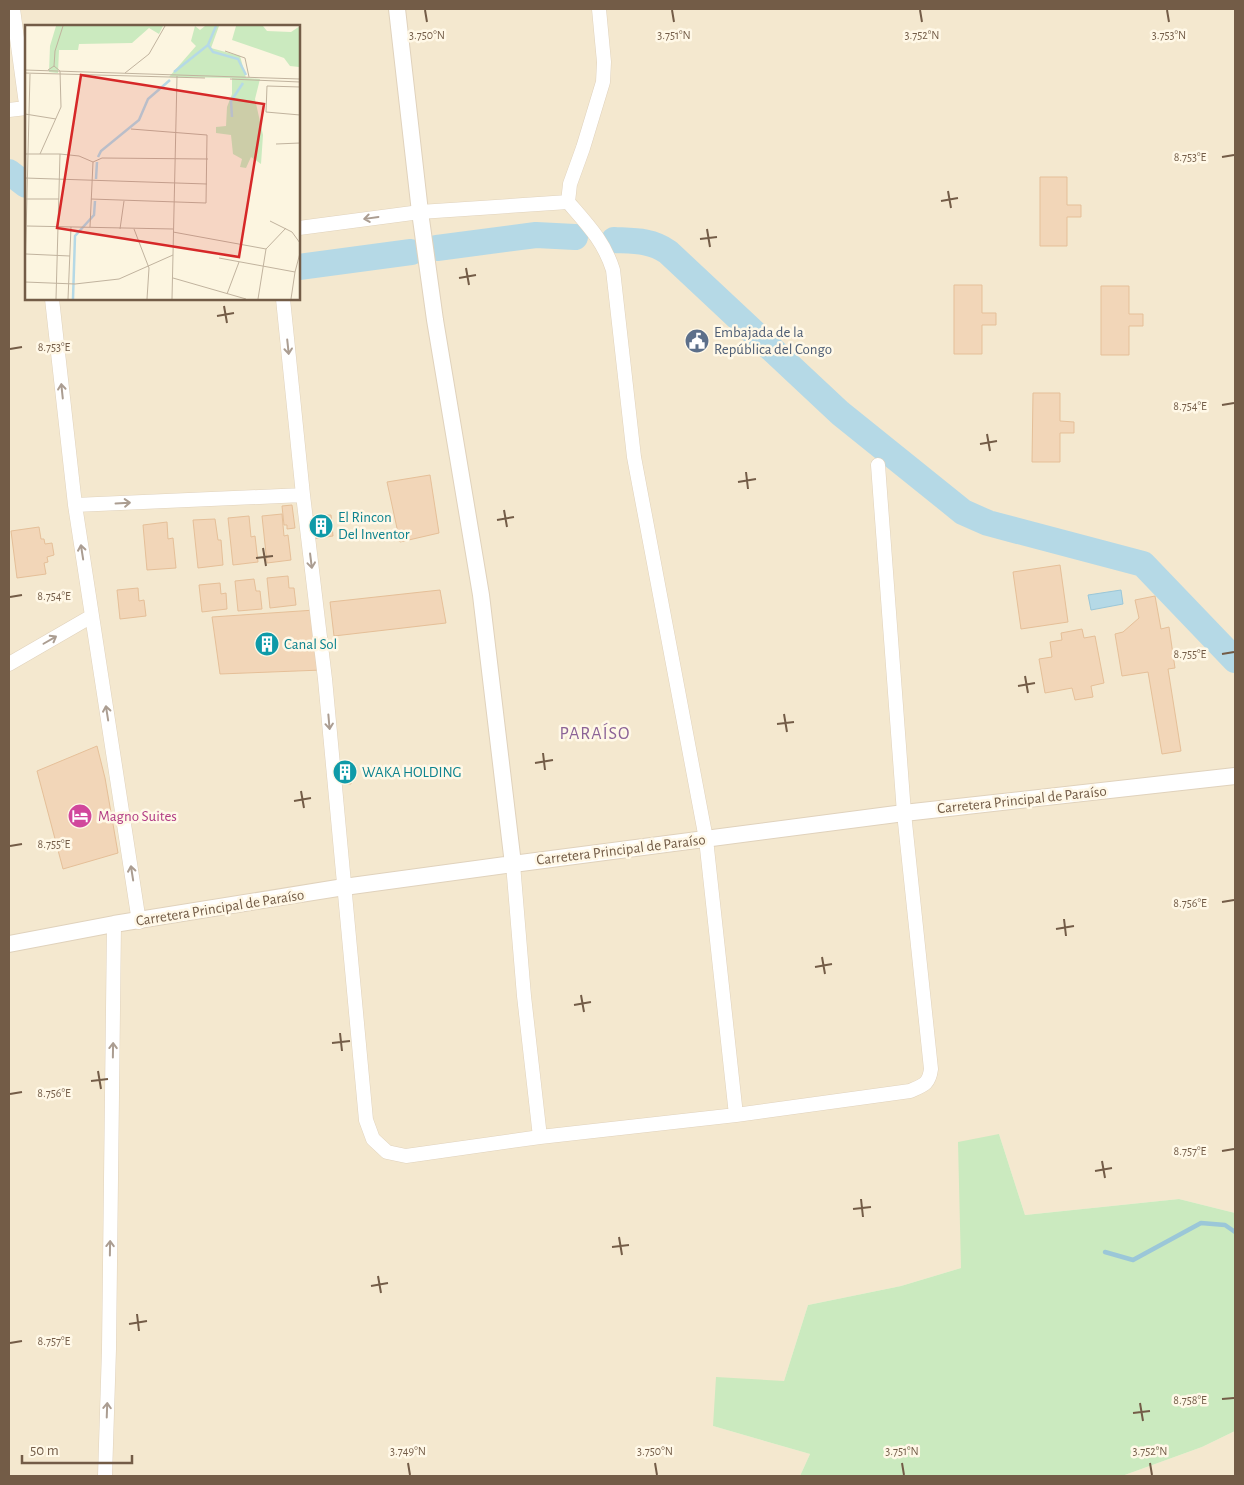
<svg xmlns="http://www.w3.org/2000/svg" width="1244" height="1485" viewBox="0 0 1244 1485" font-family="'Alegreya Sans',sans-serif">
<rect width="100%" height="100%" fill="#fcf5e0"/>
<path fill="#f4e8cf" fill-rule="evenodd" d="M9,9H1235V1213L1179,1199L1025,1215L999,1134L961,1268L901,1286L808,1305L784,1381L713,1426L810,1454L800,1476H9ZM26,26H299V299H26Z
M1235,1431V1476H1122L1202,1447Z"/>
<path fill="#cbeabf" d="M999,1134L1025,1215L1179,1199L1235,1213V1431L1202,1447L1122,1476H800L810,1454L713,1426L716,1377L784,1381L808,1305L901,1286L961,1268L958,1142Z"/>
<path fill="#b5d9e6" stroke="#9bc7d8" d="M1121,590L1123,604L1091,610L1088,595Z"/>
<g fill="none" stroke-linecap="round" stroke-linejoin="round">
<path stroke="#9bc7d8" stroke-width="4.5" d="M1105,1252L1133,1260L1201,1223L1225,1225L1235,1232"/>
<path stroke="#b5d9e6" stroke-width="26" d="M9,172L26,185
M614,240C634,241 651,240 668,252L840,413L963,512L988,523L1143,564L1235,660
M437,248L536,235L575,237
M299,267L411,252"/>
</g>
<path fill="#f2d6b8" stroke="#e5bf98" d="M1040,177H1067V205H1081V217H1067V246H1040Z
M954,285H982V313H996V325H982V354H954Z
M1101,286H1129V314H1143V326H1129V355H1101Z
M1033,393H1060V421L1074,422V433H1060V462H1032Z
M430,475L439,533L400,542L387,482Z
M292,505L295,528L287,529V525H284L282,506Z
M282,514L284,536L288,535L291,560L267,563L262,516Z
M331,515L333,536L311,539L308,516Z
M249,516L251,537L255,536L258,562L233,565L228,518Z
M215,519L218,540H221L223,565L198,568L193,520Z
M167,522L168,539L173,538L176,568L147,570L143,525Z
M39,527L41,539H44L45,544L52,543L54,555L47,557L48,562L44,563L46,574L17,578L11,531Z
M1060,565L1068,622L1021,629L1013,572Z
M288,576L289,588H294L296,605L270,608L267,578Z
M254,579L256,591H260L262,609L238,611L235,581Z
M220,583L221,594L226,593L227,609L202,612L199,585Z
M138,588L139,601L144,600L146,616L120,619L117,590Z
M440,590L446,623L334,636L330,602Z
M1155,596L1161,629L1169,627L1175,668L1168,669L1181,751L1162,754L1148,672L1122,676L1115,634L1123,632L1139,618L1135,600Z
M315,610L322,670L220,674L212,617Z
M1082,629L1084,638L1095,636L1104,683L1091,686L1093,697L1075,700L1072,688L1045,693L1039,659L1052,657L1050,642L1062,640L1061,633Z
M97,746L105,778L118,853L63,869L37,771Z
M340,767H350L351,784L340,783Z"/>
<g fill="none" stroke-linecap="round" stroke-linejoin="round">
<defs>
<path id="minor" d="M13,9L26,104
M599,9L604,62L603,82L583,148L570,184L568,202C587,224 604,241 613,270L634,457L706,839L736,1115
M9,110L26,108
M299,228L420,212L568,202
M52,299L75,505L139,922
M283,299L303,495L325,679L366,1120L373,1139L387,1152L406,1156L540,1137L736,1115L910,1091C924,1085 929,1084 931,1069L904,813L878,465
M75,505L303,495
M9,664L92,616
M513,864L524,996L540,1137
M105,1476L109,1349L114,924"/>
<path id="tertiary" d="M397,9L420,212L435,320L481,595L513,864
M9,944L114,924L344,887L513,864L904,813L1235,776"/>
</defs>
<use href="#minor" stroke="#e0d2bc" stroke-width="15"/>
<use href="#tertiary" stroke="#e0d2bc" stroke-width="18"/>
<use href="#minor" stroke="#fff" stroke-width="14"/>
<use href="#tertiary" stroke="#fff" stroke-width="16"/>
</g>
<defs><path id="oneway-shaft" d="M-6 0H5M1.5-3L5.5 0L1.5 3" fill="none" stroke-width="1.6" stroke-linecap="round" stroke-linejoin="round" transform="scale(1.25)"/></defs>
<g stroke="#ab9d91">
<use href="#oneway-shaft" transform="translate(371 218) rotate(172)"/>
<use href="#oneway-shaft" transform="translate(288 347) rotate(84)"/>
<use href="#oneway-shaft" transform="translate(62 391) rotate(-96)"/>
<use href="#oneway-shaft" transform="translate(123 503) rotate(-3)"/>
<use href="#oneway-shaft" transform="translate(82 552) rotate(-99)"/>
<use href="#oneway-shaft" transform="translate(311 561) rotate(83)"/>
<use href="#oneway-shaft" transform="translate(50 640) rotate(-30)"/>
<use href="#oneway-shaft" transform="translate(107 713) rotate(-99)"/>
<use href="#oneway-shaft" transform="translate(329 722) rotate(85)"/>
<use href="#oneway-shaft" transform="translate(132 873) rotate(-99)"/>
<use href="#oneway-shaft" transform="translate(113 1050) rotate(-89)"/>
<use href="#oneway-shaft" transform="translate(110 1248) rotate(-89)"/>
<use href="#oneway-shaft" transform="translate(107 1410) rotate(-88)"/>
</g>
<path fill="none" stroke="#735c47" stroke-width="2" d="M425,10L427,22M672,10L674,22M920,10L922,22M1167,10L1169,22M1222,157L1234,155M948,191L951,208M941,201L958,198M707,229L710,247M700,239L717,237M466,268L469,285M459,278L476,275M224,306L227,323M217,316L234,313M10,349L22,347M1222,405L1234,403M987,434L990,451M980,444L997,441M746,472L748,489M738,482L756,479M504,510L507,527M497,520L514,517M263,548L266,566M256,558L273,556M10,597L22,595M1222,654L1234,652M1025,676L1028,693M1018,686L1035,683M784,714L787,732M777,724L794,722M543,753L545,770M535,763L553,760M301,791L304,808M294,801L311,798M10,846L22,844M1222,902L1234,900M1064,919L1066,936M1056,929L1074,926M822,957L825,974M815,967L832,964M581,995L584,1012M574,1005L591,1002M340,1033L342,1051M332,1043L350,1041M98,1071L101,1089M91,1081L108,1079M10,1094L22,1092M1222,1151L1234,1149M1102,1161L1105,1178M1095,1171L1112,1168M861,1199L863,1217M853,1209L871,1207M619,1237L622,1255M612,1247L629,1245M378,1276L381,1293M371,1286L388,1283M137,1314L139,1331M129,1324L147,1321M10,1343L22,1341M1222,1399L1234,1398M1140,1403L1143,1421M1133,1413L1150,1411M408,1463L410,1475M655,1463L657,1475M902,1463L904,1475M1150,1463L1152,1475"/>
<defs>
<symbol id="civic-disc" viewBox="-11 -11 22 22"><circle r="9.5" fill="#5c6f8a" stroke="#fff8e7"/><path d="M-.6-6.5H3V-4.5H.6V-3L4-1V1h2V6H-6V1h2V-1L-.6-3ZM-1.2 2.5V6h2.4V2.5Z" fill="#fff"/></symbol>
<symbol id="building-disc" viewBox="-11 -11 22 22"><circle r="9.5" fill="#0f9aa8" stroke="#fff8e7"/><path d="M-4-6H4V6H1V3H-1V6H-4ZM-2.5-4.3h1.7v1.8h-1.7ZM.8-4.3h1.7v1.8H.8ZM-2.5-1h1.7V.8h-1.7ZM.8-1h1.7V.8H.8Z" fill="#fff"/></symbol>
<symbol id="hotel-disc" viewBox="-11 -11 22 22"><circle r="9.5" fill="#d1479c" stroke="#fff8e7"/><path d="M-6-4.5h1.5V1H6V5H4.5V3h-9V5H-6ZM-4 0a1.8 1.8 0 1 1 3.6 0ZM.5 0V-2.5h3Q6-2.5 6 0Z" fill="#fff"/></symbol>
</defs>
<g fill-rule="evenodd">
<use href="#civic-disc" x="683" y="327" width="28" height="28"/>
<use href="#building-disc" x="307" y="512" width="28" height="28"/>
<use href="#building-disc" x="253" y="630" width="28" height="28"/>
<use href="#building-disc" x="331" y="758" width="28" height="28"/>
<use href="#hotel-disc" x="66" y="802" width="28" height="28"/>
</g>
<g text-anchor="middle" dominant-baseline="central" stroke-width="5" stroke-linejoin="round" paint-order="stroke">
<g font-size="15" fill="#4e5e75" stroke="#fff8e7" text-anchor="start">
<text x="714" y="332">Embajada de la<tspan x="714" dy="17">República del Congo</tspan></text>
</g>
<g font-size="15" fill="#0d838f" stroke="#fff8e7" text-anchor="start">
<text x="338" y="517">El Rincon<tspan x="338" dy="17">Del Inventor</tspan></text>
<text x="284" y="644">Canal Sol</text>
<text x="362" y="772">WAKA HOLDING</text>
</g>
<g font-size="15" fill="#735c47" stroke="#fff8e7">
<text transform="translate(1022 800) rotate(-6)">Carretera Principal de Paraíso</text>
<text transform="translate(621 850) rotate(-7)">Carretera Principal de Paraíso</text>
<text transform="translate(220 908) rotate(-9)">Carretera Principal de Paraíso</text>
</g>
<g font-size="15" fill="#b23c85" stroke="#fff8e7" text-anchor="start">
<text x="98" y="816">Magno Suites</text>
</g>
<g font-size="18" letter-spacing="1" fill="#8c6397" stroke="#fff8e7">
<text x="595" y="734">PARAÍSO</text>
</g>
</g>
<g transform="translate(25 25)">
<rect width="275" height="275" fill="#fcf5e0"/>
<path d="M31,1H138L134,9L124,3L107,18L54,19L53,25H34L33,48L24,47L25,21ZM170,1L175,5L180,1H194L186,23L215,31L221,53L235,54L230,74L238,110L236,139L226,132L221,143L215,142L217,134L208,129L206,110L191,108V102L201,101L202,82L207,69V53L144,52L171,21L166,16ZM211,1H238L242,6L266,7L275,1V54L274,42L265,41L259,33L207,15Z" fill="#cbeabf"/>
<path fill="none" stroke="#b5d9e6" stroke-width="2.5" d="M183,20L188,27L213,34L221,50M149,47L183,20L191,1M207,92L206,76L218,58M73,132L76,126L114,95L123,74L145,55M71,154L72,137M48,274L50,211L69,190L70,176"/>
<path fill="none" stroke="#c1b39e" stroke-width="1" d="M200,26L220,33L224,52M29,41L30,26L38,1M0,45L275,54M0,48L180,53M100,48L124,29L140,1M205,54L275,57M275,62L242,61L241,87L275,90M0,89L31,94M251,119L275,118M0,129H35L31,274M15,129L36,82L35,46L29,41L23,45M35,129L54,131L68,137L77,133L183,134M0,153L182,159M0,174H34M66,174L181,178L182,110L106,104M245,196L267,207L275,218M2,201L148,204M65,202L68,137M95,204L99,176M109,204L124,243L122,274M148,207L241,224L233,274M241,224L261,203M1,229L45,231M194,233L270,247L266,274M270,247L275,228M0,250L5,49M148,253L221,274M0,257L50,259L94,254L148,230M202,269L214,237M43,274L46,202M147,274L152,51"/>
<path fill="#d62828" fill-opacity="0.15" stroke="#d62828" stroke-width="2.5" d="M56,50L239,79L214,232L32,203Z"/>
<rect width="275" height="275" fill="none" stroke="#735c47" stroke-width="2.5"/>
</g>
<g font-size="12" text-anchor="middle" fill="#735c47" stroke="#fff8e7" stroke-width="5" stroke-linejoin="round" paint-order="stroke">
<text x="427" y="39">3.750°N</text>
<text x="674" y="39">3.751°N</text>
<text x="922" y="39">3.752°N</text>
<text x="1169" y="39">3.753°N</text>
<text x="1190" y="161">8.753°E</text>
<text x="54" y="351">8.753°E</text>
<text x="1190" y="410">8.754°E</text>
<text x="54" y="600">8.754°E</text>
<text x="1190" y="658">8.755°E</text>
<text x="54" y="848">8.755°E</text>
<text x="1190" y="907">8.756°E</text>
<text x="54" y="1097">8.756°E</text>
<text x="1190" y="1155">8.757°E</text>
<text x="54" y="1345">8.757°E</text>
<text x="1190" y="1404">8.758°E</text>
<text x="408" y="1455">3.749°N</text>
<text x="655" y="1455">3.750°N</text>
<text x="902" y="1455">3.751°N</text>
<text x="1150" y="1455">3.752°N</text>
</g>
<rect width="1244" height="1485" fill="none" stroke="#735c47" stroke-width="20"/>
<path d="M22 1455v8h110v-8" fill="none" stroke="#735c47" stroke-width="2.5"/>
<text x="30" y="1455" font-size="15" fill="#735c47" stroke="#fff8e7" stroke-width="4" paint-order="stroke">50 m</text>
</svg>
